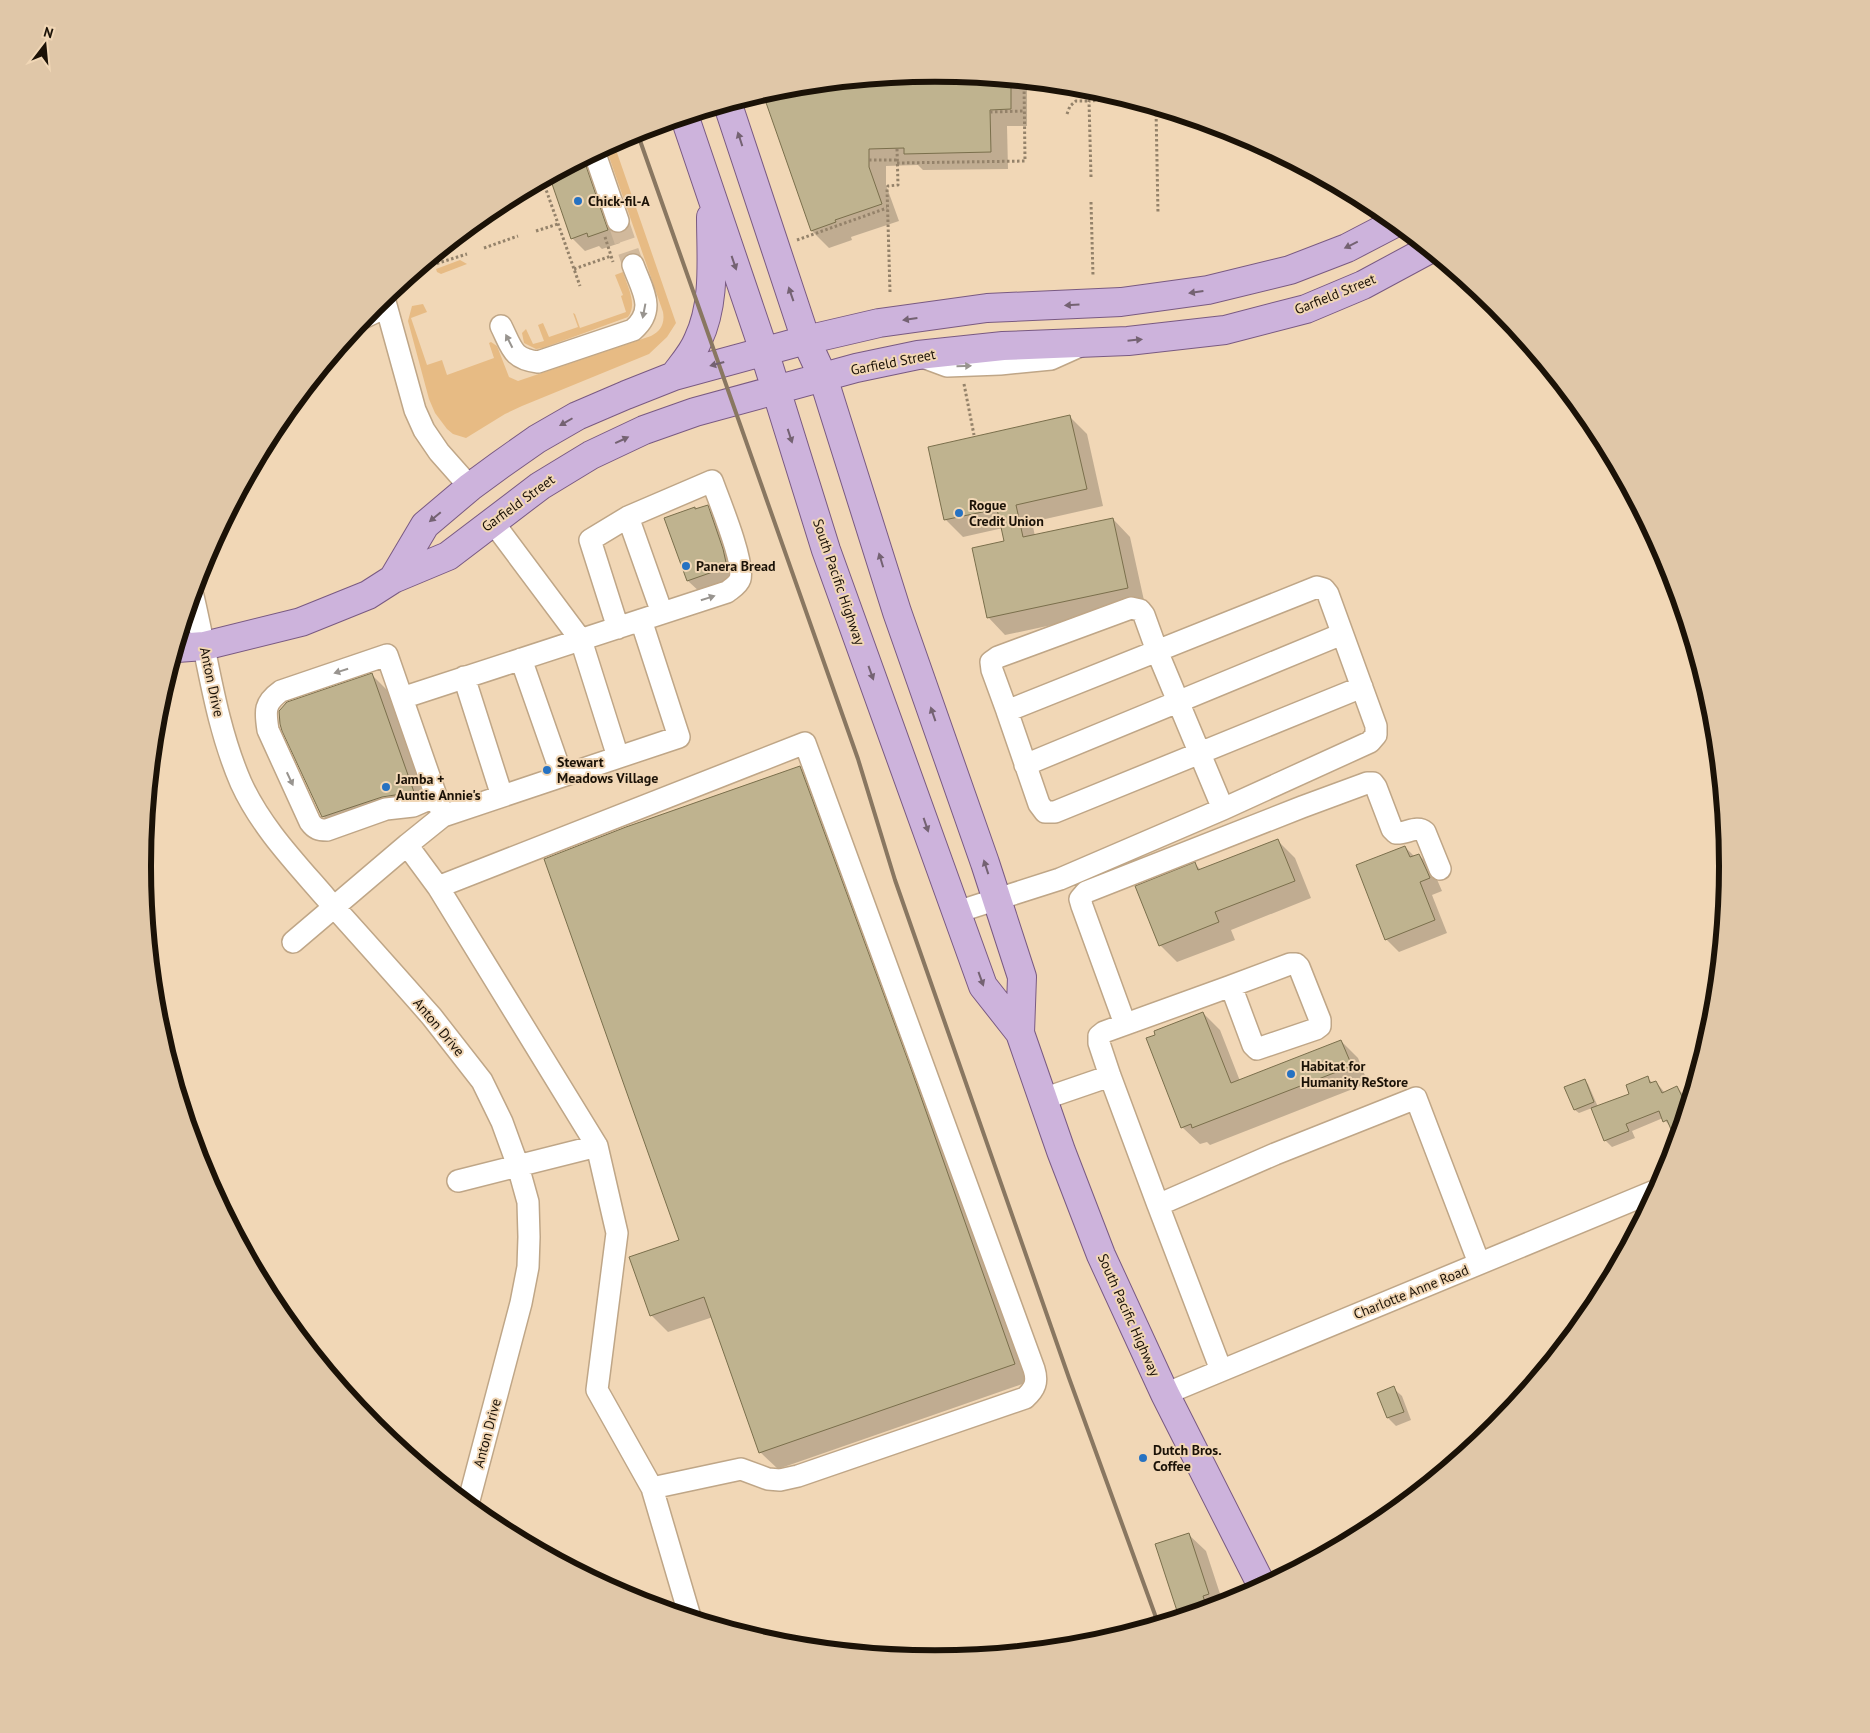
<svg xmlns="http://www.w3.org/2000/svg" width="1870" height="1733" viewBox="0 0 1870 1733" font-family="'PT Sans',sans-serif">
<rect width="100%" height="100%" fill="#f1d7b6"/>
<path fill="#e7bb84" d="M614,144L676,323L667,337L649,354L522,406L505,414L466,438L453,434L447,429L435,413L429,399L408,321L412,306L423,304L427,312L411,318L427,365L442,360L447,375L494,358L489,343L491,342L497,346L509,377L518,381L651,336C661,331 665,323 663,312L606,148Z
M460,260L467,264L441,274L437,272L436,269Z
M623,272C627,286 638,304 628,317L543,348L536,349L524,343L522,333L526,329L533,344L544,341L538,325L543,323L549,337L578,327L573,313L575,314L580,328L626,312L621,296L623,295L615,275Z"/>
<path fill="#0003" d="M935,74L1027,83V126H1007L1008,169L923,170L918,165L886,166V185L899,221L851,237L852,240L829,248L812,231L764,94L781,89Z
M590,156L620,243L602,249L599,246L585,251L572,238L551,177Z
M1070,417L1087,434L1103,506L1032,522L1035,536L1113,519L1130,537L1145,605L1005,635L988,617L1006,542L1003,528L963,537L946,520L929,448Z
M707,506L720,519L739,580L701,593L688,581L696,510Z
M372,675L389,692L430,809L400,814L341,834L323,816Z
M800,767L817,785L1031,1381L778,1469L760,1452L713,1317L668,1332L651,1315L680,1240Z
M1278,841L1295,858L1311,898L1231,930L1235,940L1177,962L1160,945L1195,864L1201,870Z
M1405,847L1415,857L1419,855L1432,868L1442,891L1432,895L1447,933L1399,952L1386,939Z
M1203,1013L1220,1030L1240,1081L1341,1041L1358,1058L1368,1083L1210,1145L1207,1142L1200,1144L1182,1127Z
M1647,1078L1653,1083L1656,1082L1665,1093L1677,1088L1684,1095L1686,1100L1689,1099L1678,1136L1663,1118L1632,1131L1635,1138L1612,1147L1605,1140L1592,1108L1579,1113L1575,1110L1584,1080L1588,1084L1598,1107L1631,1095Z
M1393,1388L1402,1396L1411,1420L1396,1426L1388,1418L1378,1393Z
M1188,1534L1206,1551L1223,1603L1181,1616Z"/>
<path fill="#bfb38f" stroke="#7a6f4c" d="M935,74L1011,81V109L990,110L991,152L904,154V148L869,149V167L882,204L835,220L836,222L811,231L763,94L781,89Z
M584,160L608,230L588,237L587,233L571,239L550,178Z
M1070,415L1087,489L1016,505L1023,537L1113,518L1128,588L987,618L972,548L1004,541L997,509L944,520L928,447Z
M708,505L723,549L727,567L687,581L664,518L695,507V509Z
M372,673L414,792L382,797L322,817L282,731L280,724L279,711L287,702Z
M800,766L910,1066L1015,1364L759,1453L704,1297L650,1316L629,1257L679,1240L544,859L626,827Z
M1278,839L1295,881L1215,912L1219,922L1159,946L1135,886L1195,862L1198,870Z
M1405,846L1410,857L1419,854L1427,871L1430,878L1420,882L1435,920L1385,940L1356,865Z
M1203,1012L1231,1083L1341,1040L1352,1066L1192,1128L1191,1124L1181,1128L1146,1038L1155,1035L1154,1031Z
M1648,1076L1650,1083L1656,1081L1662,1093L1677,1086L1687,1107L1676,1141L1667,1120L1663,1122L1659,1111L1626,1124L1629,1131L1604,1141L1591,1108L1629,1094L1626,1085Z
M1585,1079L1594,1102L1574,1110L1564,1087Z
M1394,1386L1404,1412L1387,1418L1377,1393Z
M1189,1533L1209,1594L1203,1596L1207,1608L1179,1617L1155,1544Z"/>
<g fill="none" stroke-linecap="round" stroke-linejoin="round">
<path stroke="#d1b99c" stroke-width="21" stroke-dasharray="21 11" stroke-linecap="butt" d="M618,221L633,265"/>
<defs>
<path id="minor" d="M595,154L618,221
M384,298L415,410L424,430L439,452L470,487
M365,317L386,307
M501,326C512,348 512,359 538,362L633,330C657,309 642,290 633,265
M920,356L947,366L1000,364L1051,359L1080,346
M628,517L662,613
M492,521L581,640L618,757
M193,596C208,659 215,723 241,783C261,827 295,862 326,898C362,938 397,977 432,1017L482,1081L502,1122L518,1166L528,1202L529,1237L528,1267L521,1303L468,1504
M521,659L562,776
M464,677L502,796
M402,698L727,592C732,588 738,585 740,579C745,563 719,500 712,481L628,517L590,540L618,628
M1007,711L1039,804L1045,812H1055L1362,687
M1025,765L1342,634
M436,796L413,806L386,809L327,830C319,830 315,829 310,822L268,730C265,711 264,703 281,691L387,655C406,709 425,763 443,816
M407,845L438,887
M957,912L1060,879L1223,809L1370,742L1376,735V726L1328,594L1324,589L1317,587L1007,711L992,670L991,662L998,657L1131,608L1140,610L1144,615L1157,651L1223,809
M293,942L407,845L443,816L679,737L641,620
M1125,1024L1082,906L1080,899L1086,892L1302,807L1367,783H1373L1376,787L1392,829L1396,833C1406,834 1417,825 1425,832L1440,869
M1043,1099L1110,1076
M597,1146L617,1233L597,1390L652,1488L690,1617
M458,1181L597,1146L438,887L805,743L1034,1369C1038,1382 1035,1389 1025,1398L798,1476L780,1480L768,1479L741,1469L652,1488
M1158,1205L1110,1076L1099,1043V1036L1104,1032L1231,986L1253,1045L1257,1049L1316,1029L1320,1026V1020L1299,967L1296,964H1290L1231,986
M1221,1370L1158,1205L1275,1154L1416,1098L1479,1263
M1165,1394L1657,1190"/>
<path id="major" d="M728,105L806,340L823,377L833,409L897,612L985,863L1022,977L1020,1033
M685,118L764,351L826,550L983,986L1020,1033L1061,1151L1101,1255L1165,1394L1262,1586
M674,376C682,365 693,353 698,340C716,302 711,258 711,217
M393,579L425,525L470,487L500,465L537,439L577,416L626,395L674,376L806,340L879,323L987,308L1121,302L1208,290L1290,270L1347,248L1395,223
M177,648L204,646L301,622L368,595L393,579L448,556L540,486L591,455L644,430L695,412L856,368L918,355L1003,346L1128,341L1225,330L1306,309L1363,285L1428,250"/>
</defs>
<use href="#minor" stroke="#bfa687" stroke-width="24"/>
<use href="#major" stroke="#795a82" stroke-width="30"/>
<path stroke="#94826a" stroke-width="3" stroke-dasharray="2.5 2.5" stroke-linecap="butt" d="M1156,109L1158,214
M990,112L1024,111
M1067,114L1070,106L1076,101H1089
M869,160H897
M897,163L1025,161L1024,82
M1091,177L1089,101L1106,100
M543,181L580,286
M1091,202L1093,276
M536,231L558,224
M605,237L613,262
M797,240L887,208
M484,248L518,236
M432,265L467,254
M574,269L611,256
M414,273H416
M890,292L887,188L888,186L898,185L897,149
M964,384L974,435"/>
<use href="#minor" stroke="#fff" stroke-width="21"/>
<use href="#major" stroke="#cdb3dc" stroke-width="28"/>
<path stroke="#897761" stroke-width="4" d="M637,132L858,759L895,880L1069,1378L1158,1623"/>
</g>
<defs><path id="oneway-solid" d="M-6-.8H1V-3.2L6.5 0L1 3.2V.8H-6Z" transform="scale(1.25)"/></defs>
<g fill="#746272">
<use href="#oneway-solid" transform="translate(740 139) rotate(-108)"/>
<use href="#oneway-solid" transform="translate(1351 245) rotate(154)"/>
<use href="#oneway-solid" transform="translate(734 263) rotate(71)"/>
<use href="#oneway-solid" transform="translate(1196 292) rotate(172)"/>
<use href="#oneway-solid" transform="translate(791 294) rotate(-109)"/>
<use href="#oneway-solid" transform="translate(1072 305) rotate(177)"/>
<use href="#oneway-solid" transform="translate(910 319) rotate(172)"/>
<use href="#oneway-solid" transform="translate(1135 340) rotate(-6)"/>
<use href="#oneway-solid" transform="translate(717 364) rotate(165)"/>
<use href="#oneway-solid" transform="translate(566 422) rotate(150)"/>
<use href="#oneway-solid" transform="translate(790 436) rotate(72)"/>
<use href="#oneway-solid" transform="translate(622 440) rotate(-25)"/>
<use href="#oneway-solid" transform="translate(435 517) rotate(140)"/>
<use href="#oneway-solid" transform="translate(881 560) rotate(-107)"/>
<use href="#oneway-solid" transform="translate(871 673) rotate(70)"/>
<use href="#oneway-solid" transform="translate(933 714) rotate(-109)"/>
<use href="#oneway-solid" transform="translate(926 825) rotate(71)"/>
<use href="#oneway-solid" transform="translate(986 867) rotate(-108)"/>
<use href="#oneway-solid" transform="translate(981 979) rotate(70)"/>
</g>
<g fill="#98948f">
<use href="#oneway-solid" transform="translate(644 311) rotate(101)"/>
<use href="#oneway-solid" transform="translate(509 341) rotate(-117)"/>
<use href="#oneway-solid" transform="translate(964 366) rotate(-2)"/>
<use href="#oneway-solid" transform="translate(708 598) rotate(-18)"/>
<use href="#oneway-solid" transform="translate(341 671) rotate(162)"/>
<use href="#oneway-solid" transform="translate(290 779) rotate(65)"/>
</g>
<g fill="#2672c2" stroke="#f1d7b6" stroke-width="2">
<circle cx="578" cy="201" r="5"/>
<circle cx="959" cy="513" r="5"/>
<circle cx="686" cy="566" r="5"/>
<circle cx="547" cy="770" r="5"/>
<circle cx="386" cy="787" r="5"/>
<circle cx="1291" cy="1074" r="5"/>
<circle cx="1143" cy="1458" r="5"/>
</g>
<g text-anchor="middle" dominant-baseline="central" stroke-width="4" stroke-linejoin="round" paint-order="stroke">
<g font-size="14" font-weight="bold" fill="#1b1207" stroke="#f1d7b6" text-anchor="start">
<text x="588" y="201">Chick-fil-A</text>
<text x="969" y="505">Rogue<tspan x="969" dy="16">Credit Union</tspan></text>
<text x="696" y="566">Panera Bread</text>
<text x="557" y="762">Stewart<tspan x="557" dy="16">Meadows Village</tspan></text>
<text x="396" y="779">Jamba +<tspan x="396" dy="16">Auntie Annie's</tspan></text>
<text x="1301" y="1066">Habitat for<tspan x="1301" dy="16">Humanity ReStore</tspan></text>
<text x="1153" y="1450">Dutch Bros.<tspan x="1153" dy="16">Coffee</tspan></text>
</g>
<g font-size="14" fill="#1b1207" stroke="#f1d7b6">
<text transform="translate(1335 294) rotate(-22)">Garfield Street</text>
<text transform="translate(893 362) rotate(-11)">Garfield Street</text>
<text transform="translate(518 503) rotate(-36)">Garfield Street</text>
<text transform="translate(839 582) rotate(71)">South Pacific Highway</text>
<text transform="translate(212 682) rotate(78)">Anton Drive</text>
<text transform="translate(439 1027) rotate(50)">Anton Drive</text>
<text transform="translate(1411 1292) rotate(-22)">Charlotte Anne Road</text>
<text transform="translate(1129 1315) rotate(66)">South Pacific Highway</text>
<text transform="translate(487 1433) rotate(-75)">Anton Drive</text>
</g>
</g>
<path d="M0 0H1870V1733H0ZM151 866a784 784 0 1 1 1568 0a784 784 0 1 1-1568 0Z" fill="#e0c7a8" fill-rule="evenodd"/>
<path fill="none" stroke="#1b1207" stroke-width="6" d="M151 866a784 784 0 1 1 1568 0a784 784 0 1 1-1568 0Z"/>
<g transform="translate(45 45) rotate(16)" stroke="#f1d7b6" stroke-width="4" paint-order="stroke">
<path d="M0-4L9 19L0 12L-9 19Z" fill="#1b1207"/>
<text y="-8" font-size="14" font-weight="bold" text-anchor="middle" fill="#1b1207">N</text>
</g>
</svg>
